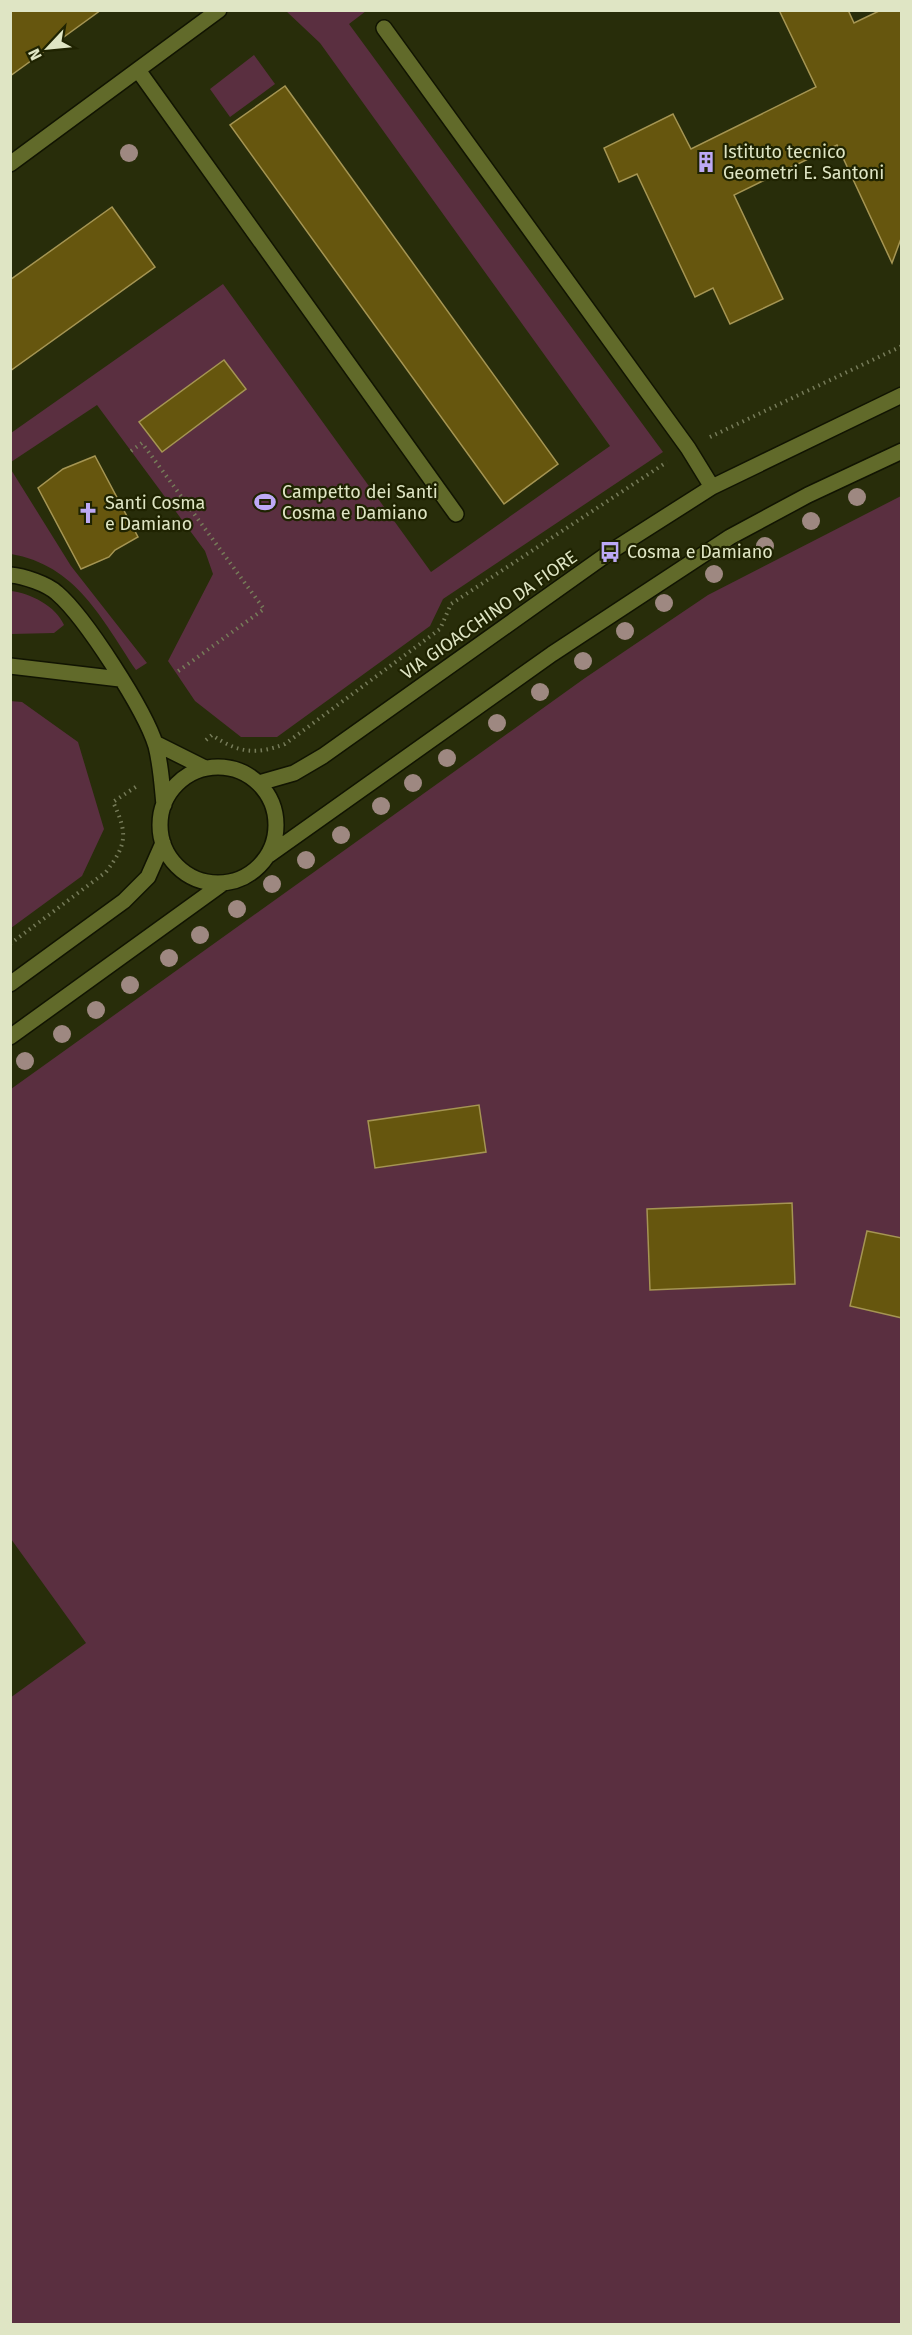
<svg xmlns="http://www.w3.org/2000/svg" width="912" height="2335" viewBox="0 0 912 2335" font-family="'Fira Sans',sans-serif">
<rect width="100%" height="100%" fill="#282d0a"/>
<path fill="#5a2f40" d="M285,10L366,11L349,24L663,452L443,599L430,626L277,737H241L195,701L168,661L213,574L205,551L97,405L11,462V433L223,284L431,572L610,446L320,43Z
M254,55L275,84L230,117L210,89Z
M10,468L71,566L147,663L136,670C102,619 76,565 11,554Z
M901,496V2324H11L10,1698L86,1643L11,1539V1089L585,678L708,595Z
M11,591C30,593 56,606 64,625L54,633L11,634Z
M10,701L22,702L78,742L104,829L82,876L11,928Z"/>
<path fill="#66560e" stroke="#a59553" stroke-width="1.5" d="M10,10H101L10,76Z
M779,10H848L854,23L881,10H902V236L892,263L837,145L734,195L783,299L730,324L713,288L695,297L637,174L619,182L604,148L673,114L691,149L816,87Z
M285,86L558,464L504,504L230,125Z
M112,207L155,267L10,371V280Z
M224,360L246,389L162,452L139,422Z
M95,456L138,537L115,550L109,557L81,569L38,488L63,469Z
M479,1105L486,1152L375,1168L368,1121Z
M792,1203L795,1284L650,1290L647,1209Z
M867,1231L902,1238V1318L850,1306Z"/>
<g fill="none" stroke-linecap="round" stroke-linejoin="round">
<defs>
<path id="minor" d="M384,28L688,448L712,487
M138,70L456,514
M10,164L219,10
M10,575C24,576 47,584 57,593C85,617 145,710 156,746C161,766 162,785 164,805
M10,666L120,679
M155,743L205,768
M160 825a58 58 0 1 1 116 0a58 58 0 1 1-116 0Z
M259,783L294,773L323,756L610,552L712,487L902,395
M269,855L552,654L730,537L808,495L902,451
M10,984L124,901L148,877L163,843
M10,1037L222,884"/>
</defs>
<use href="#minor" stroke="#111402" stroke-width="18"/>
<path stroke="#767b59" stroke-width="4" stroke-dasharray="1.5 4.5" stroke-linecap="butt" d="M710,437L902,346
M131,451L142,443L264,609L177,672
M206,740L212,735C238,753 256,755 285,744L440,629L451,604L667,462
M10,944L106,872C127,844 128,834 113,802L137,786"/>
<use href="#minor" stroke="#616a2a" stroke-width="15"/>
</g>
<g fill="#9e8881">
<circle cx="129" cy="153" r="9"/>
<circle cx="857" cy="497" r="9"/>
<circle cx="811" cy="521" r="9"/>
<circle cx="765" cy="546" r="9"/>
<circle cx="714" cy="574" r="9"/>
<circle cx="664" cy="603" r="9"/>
<circle cx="625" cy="631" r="9"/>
<circle cx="583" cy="661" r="9"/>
<circle cx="540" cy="692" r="9"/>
<circle cx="497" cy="723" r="9"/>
<circle cx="447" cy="758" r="9"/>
<circle cx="413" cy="783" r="9"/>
<circle cx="381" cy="806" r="9"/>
<circle cx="341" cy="835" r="9"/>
<circle cx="306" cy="860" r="9"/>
<circle cx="272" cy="884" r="9"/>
<circle cx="237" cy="909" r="9"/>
<circle cx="200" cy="935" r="9"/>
<circle cx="169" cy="958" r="9"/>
<circle cx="130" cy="985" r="9"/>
<circle cx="96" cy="1010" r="9"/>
<circle cx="62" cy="1034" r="9"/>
<circle cx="25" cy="1061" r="9"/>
</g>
<defs>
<symbol id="building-bare" viewBox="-9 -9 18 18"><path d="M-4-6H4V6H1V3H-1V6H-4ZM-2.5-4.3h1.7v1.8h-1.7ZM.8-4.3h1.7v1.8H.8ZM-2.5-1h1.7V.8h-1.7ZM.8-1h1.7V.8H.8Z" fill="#bda9f5" stroke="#1f2301" stroke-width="2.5" paint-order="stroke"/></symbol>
<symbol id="stadium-bare" viewBox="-9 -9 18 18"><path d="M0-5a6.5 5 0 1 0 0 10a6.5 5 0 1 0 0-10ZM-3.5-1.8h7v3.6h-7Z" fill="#bda9f5" stroke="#1f2301" stroke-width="2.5" paint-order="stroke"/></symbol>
<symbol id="church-bare" viewBox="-9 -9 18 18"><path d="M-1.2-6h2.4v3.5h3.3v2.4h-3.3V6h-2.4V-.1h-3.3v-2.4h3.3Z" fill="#bda9f5" stroke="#1f2301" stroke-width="2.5" paint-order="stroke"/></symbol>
<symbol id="bus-bare" viewBox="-9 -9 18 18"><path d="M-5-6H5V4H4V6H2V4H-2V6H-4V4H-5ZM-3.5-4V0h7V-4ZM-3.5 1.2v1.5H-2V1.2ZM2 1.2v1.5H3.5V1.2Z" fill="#bda9f5" stroke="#1f2301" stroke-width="2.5" paint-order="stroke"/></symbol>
</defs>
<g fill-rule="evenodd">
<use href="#building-bare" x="691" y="147" width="30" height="30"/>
<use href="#stadium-bare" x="250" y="487" width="30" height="30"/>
<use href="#church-bare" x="73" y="498" width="30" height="30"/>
<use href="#bus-bare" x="595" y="537" width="30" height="30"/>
</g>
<g text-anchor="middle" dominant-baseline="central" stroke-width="4.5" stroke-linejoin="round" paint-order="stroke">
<g font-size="18" fill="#dfe5c4" stroke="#1f2301" text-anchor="start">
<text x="723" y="152">Istituto tecnico<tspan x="723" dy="21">Geometri E. Santoni</tspan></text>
<text x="282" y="492">Campetto dei Santi<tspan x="282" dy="21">Cosma e Damiano</tspan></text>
<text x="105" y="503">Santi Cosma<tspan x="105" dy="21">e Damiano</tspan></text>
<text x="627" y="552">Cosma e Damiano</text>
</g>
<g font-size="18" fill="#dfe5c4" stroke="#1f2301">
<text transform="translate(489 615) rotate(-35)">VIA GIOACCHINO DA FIORE</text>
</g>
</g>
<rect width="912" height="2335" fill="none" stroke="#dfe5c4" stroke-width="24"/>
<g transform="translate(48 48) rotate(244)" stroke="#1f2301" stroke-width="4.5" paint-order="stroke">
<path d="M0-4.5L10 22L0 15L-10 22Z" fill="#dfe5c4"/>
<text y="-9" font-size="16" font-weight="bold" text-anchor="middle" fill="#dfe5c4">N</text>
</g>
</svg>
